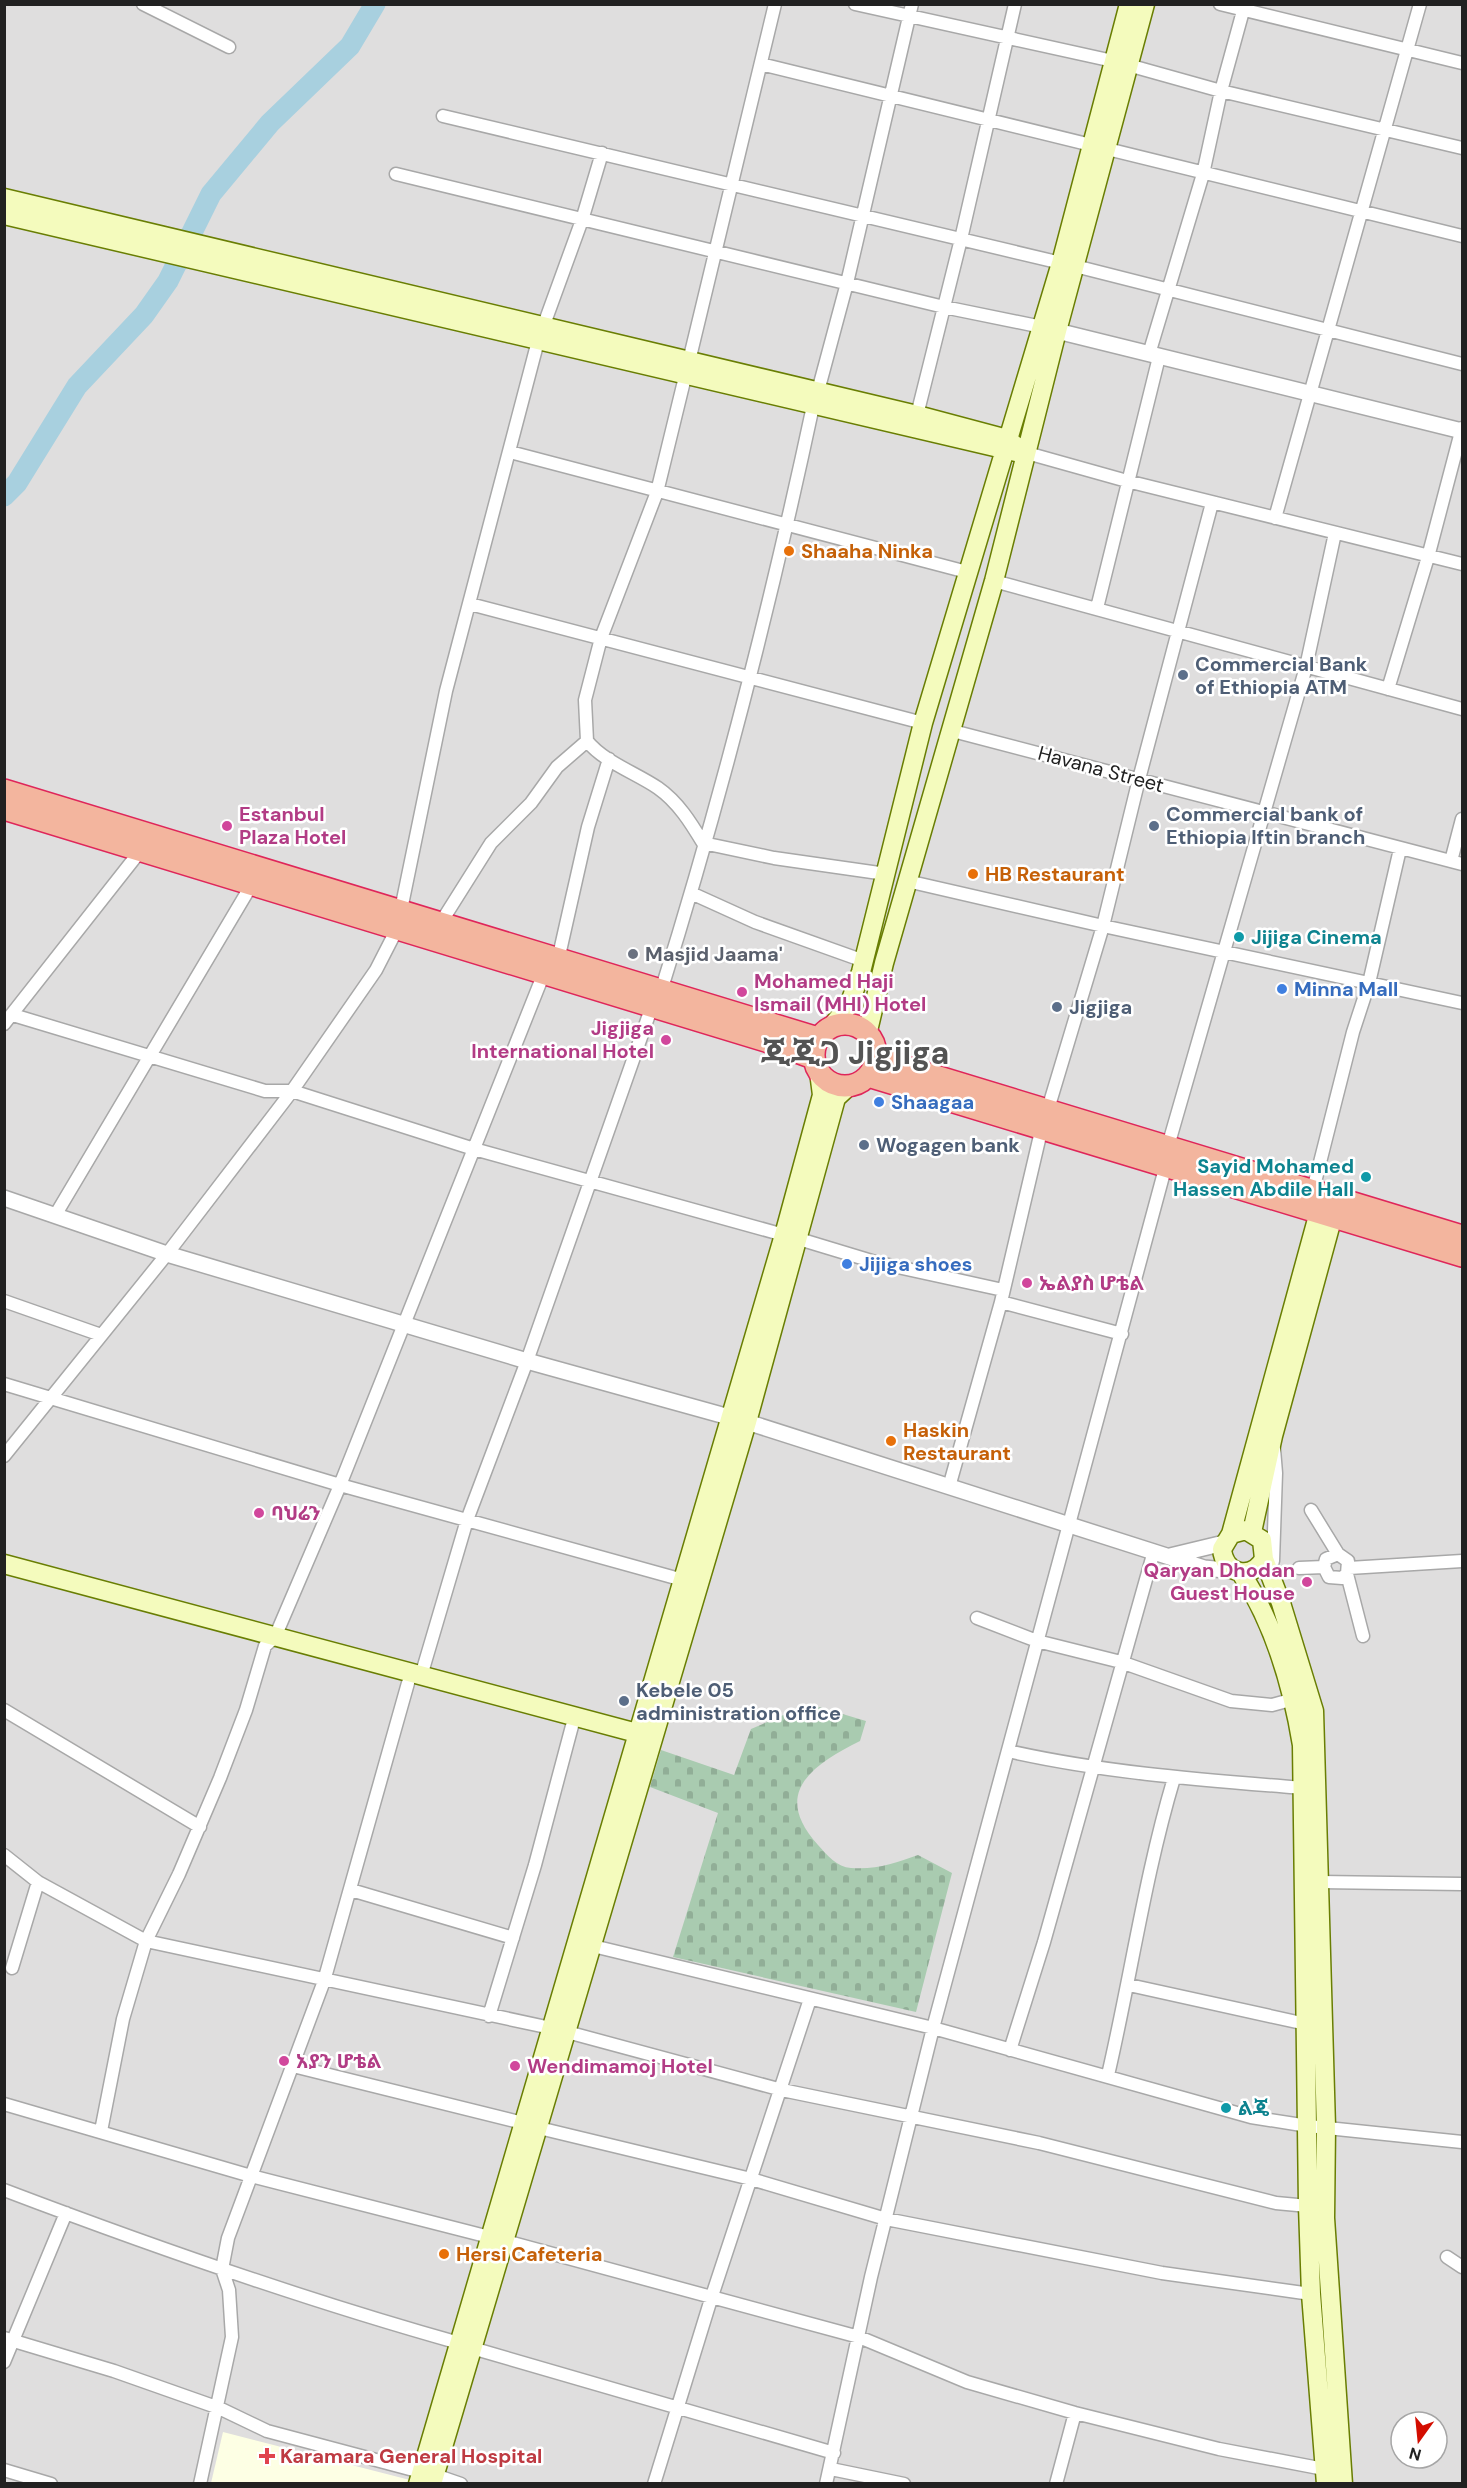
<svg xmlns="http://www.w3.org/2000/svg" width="1467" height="2488" viewBox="0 0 1467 2488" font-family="'DM Sans','Noto Sans Ethiopic',sans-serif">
<defs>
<pattern id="cemetery-stones" width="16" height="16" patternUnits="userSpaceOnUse" patternTransform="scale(1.5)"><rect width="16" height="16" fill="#a9cbb0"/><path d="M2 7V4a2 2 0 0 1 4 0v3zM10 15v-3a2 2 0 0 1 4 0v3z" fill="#91ae97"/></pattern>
</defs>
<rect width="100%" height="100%" fill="#f2efe8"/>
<path fill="#dfdede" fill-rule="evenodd" d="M5,5H1462V2483L5,2484ZM1401,2422H1437V2458H1401Z"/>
<path fill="#fdffe4" d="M223,2432L410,2480L409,2483H211Z"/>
<path fill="url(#cemetery-stones)" d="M809,1704L866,1721L860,1741C812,1765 771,1793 818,1845C827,1855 837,1867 851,1868C876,1870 896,1863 918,1855L952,1873L916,2012L673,1957L718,1813L650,1787L661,1750L734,1775L751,1729Z"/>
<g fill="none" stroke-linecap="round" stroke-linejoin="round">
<path stroke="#a8d0df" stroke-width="21" d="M4,496L17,483L77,386L144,315L168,281L211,194L270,123L350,46L375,4"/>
<defs>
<path id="minor" d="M143,4L229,47
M855,4L1113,61
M1220,4L1462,63
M761,64L1462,236
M1128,65L1221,91L1462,148
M443,116L1061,263
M396,174L944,307L1042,327
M1075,266L1462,364
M1149,354L1203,174L1221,91L1243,11
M689,361L775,4
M685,377L657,492L601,638L585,700L587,741C604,762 636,773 658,788C678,802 691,823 703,843L774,858L886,874
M818,391L847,283L912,4
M917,415L961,239L1015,4
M510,452L967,572
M1027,453L1127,481L1462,564
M1275,518L1420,4
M994,581L1462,709
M470,604L923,723
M1097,608L1159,357
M1388,689L1428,557L1462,428
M949,730L1462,864
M1451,861L1462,819
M907,881L1103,926L1462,1003
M691,893L755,922L864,961
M440,924L491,843L531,803L557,767L587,741
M558,960L588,827L609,759
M661,991C721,799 771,603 813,406
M13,1015L265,1091H292L474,1149L784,1235
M4,1024L141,850
M1048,1109L1103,926L1139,779L1212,503
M1168,1146L1306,667L1335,533
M1313,1190L1353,1032L1369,983L1400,849
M56,1214L252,884
M799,1239L875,1262L1003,1290
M4,1301L101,1335
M1001,1302L1122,1334
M4,1384L340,1485L683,1580
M4,1456L167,1254L292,1091L376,970L397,929L446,691L538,341L582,220L602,153
M949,1487L1001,1302L1042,1127
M1311,1510L1338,1554
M1273,1561L1276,1473L1274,1449
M1299,1568L1324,1567
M1349,1568L1462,1561
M1347,1574L1342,1578L1329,1577L1324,1567L1326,1559L1338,1554L1348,1561L1347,1574L1363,1636
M977,1618L1037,1641L1121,1662L1231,1701L1272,1705L1294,1699
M421,1676L467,1520L527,1361L652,1006
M4,1710L200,1827
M1008,1751C1105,1773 1204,1780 1303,1788
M4,1855L38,1882L146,1941L551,2028
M1320,1882L1462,1884
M351,1890L513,1938
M593,1946L933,2028L1251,2117L1308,2126L1462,2142
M12,1968L38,1882
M1129,1985L1306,2024
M489,2016L535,1865L572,1726
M567,2032L782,2090L1039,2143L1276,2203L1308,2206
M1010,2050L1044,1942L1154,1551
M293,2066L523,2123
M1108,2075C1131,1976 1145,1875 1174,1778
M4,2104L251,2176L505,2241L859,2337L967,2382L1075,2413L1219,2449L1324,2469
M539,2128L751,2179L886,2219L1162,2273L1311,2294
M101,2131L123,2019L146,1941L179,1874L220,1778L246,1710L265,1646L275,1637L338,1490L544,973
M4,2190C154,2247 305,2300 459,2343
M1447,2257L1462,2267
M4,2338L114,2371L219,2408L267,2431L421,2472
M472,2348L834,2453
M4,2362L66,2213
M831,2469L904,2484
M4,2470L51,2484
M435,2475L461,2484
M200,2484L232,2337L229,2290L222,2269L228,2238L324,1981L408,1683
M654,2484L711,2299L810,1999
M826,2484L871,2277L933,2028L1166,1165
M1056,2484L1075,2413"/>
<path id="tertiary" d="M1057,331L1462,431
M4,1198L167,1254L527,1361L747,1422L1204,1568L1235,1571
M1170,1556L1224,1543"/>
<path id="secondary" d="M4,198L917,415L1007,439L1016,446
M4,215L1016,452
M832,1026L849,1005L861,972L923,723L1061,263L1129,4
M867,1035L884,963L994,581L1057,331L1145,4
M1252,1532L1273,1436L1336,1205
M1231,1534L1246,1530L1262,1540L1264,1559C1251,1581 1224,1574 1222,1549L1231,1534L1322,1201
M1264,1559L1281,1603L1314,1711L1326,2127L1325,2218L1343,2484
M4,1564L648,1736
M1241,1573C1275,1625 1292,1684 1302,1745L1308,2206L1311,2294L1326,2484
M418,2484L784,1235L822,1095L819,1072
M432,2484L747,1422L836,1098L849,1086"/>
<path id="trunk" d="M4,790L818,1038
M4,809L772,1043L813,1058
M814 1055a31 31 0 1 1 62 0a31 31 0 1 1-62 0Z
M875,1054L906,1067L1462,1236
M868,1076L1462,1256"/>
</defs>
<use href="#minor" stroke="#a8a8a8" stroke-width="15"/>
<use href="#tertiary" stroke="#a8a8a8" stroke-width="18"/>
<use href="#secondary" stroke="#697e03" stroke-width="21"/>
<use href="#trunk" stroke="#df265a" stroke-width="24"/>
<use href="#minor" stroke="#fff" stroke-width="12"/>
<use href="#tertiary" stroke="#fff" stroke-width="15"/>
<use href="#secondary" stroke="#f4fbbd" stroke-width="18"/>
<use href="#trunk" stroke="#f3b59e" stroke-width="21"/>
</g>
<g fill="#e8710a" stroke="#fff" stroke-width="2">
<circle cx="789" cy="551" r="6"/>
<circle cx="973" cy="874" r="6"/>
<circle cx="891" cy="1441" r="6"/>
<circle cx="444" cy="2254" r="6"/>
</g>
<g fill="#5c6f8a" stroke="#fff" stroke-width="2">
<circle cx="1183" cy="675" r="6"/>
<circle cx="1154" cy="826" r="6"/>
<circle cx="1057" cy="1007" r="6"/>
<circle cx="864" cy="1145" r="6"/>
<circle cx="624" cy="1701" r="6"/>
</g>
<g fill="#d1479c" stroke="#fff" stroke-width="2">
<circle cx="227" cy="826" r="6"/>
<circle cx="742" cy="992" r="6"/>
<circle cx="666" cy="1040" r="6"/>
<circle cx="1027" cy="1283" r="6"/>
<circle cx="259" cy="1513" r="6"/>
<circle cx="1307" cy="1582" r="6"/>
<circle cx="284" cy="2061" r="6"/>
<circle cx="515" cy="2066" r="6"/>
</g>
<g fill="#0f9aa8" stroke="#fff" stroke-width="2">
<circle cx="1239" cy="937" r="6"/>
<circle cx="1366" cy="1177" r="6"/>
<circle cx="1226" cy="2108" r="6"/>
</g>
<circle fill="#6b7280" stroke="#fff" stroke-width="2" cx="633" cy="954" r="6"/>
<g fill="#3f7fe0" stroke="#fff" stroke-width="2">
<circle cx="1282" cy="989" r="6"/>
<circle cx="879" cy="1102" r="6"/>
<circle cx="847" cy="1264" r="6"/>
</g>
<path fill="#e0444e" stroke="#fff" stroke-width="2" d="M264 2447h6v6h6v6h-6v6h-6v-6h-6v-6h6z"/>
<g text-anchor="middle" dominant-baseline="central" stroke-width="5" stroke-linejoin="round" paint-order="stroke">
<g font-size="20" font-weight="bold" fill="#c56008" stroke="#fff" text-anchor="start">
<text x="801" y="551">Shaaha Ninka</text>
<text x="985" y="874">HB Restaurant</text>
<text x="903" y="1430">Haskin<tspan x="903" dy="23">Restaurant</tspan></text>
<text x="456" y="2254">Hersi Cafeteria</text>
</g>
<g font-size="20" font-weight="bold" fill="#4e5e75" stroke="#fff" text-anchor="start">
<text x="1195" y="664">Commercial Bank<tspan x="1195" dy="23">of Ethiopia ATM</tspan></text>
<text x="1166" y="814">Commercial bank of<tspan x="1166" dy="23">Ethiopia Iftin branch</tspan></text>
<text x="1069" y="1007">Jigjiga</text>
<text x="876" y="1145">Wogagen bank</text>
<text x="636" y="1690">Kebele 05<tspan x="636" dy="23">administration office</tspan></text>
</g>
<g font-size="20" fill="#212121" stroke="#fff">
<text transform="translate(1101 769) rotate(15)">Havana Street</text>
</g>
<g font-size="20" font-weight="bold" fill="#b23c85" stroke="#fff" text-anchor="start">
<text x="239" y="814">Estanbul<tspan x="239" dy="23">Plaza Hotel</tspan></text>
<text x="754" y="981">Mohamed Haji<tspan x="754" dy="23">Ismail (MHI) Hotel</tspan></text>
<text x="654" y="1028" text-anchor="end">Jigjiga<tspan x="654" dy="23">International Hotel</tspan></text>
<text x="1039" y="1283">ኤልያስ ሆቴል</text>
<text x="271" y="1513">ባህሬን</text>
<text x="1295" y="1570" text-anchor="end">Qaryan Dhodan<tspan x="1295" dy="23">Guest House</tspan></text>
<text x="296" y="2061">አያን ሆቴል</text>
<text x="527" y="2066">Wendimamoj Hotel</text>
</g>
<g font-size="20" font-weight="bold" fill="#0d838f" stroke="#fff" text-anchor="start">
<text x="1251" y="937">Jijiga Cinema</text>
<text x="1354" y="1166" text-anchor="end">Sayid Mohamed<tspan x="1354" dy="23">Hassen Abdile Hall</tspan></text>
<text x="1238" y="2108">ልጄ</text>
</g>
<g font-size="20" font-weight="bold" fill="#5b616d" stroke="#fff" text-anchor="start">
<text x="645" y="954">Masjid Jaama'</text>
</g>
<g font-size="20" font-weight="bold" fill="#366cbe" stroke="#fff" text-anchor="start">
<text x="1294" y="989">Minna Mall</text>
<text x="891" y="1102">Shaagaa</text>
<text x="859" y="1264">Jijiga shoes</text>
</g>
<g font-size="20" font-weight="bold" fill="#be3a42" stroke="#fff" text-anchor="start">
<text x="280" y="2456">Karamara General Hospital</text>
</g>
<g font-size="32" font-weight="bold" fill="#545454" stroke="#fff">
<text x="855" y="1053">ጂጂጋ Jigjiga</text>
</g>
</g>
<rect width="1467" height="2488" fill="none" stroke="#212121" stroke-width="12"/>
<g transform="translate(1419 2440) rotate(195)"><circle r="28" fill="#ffffff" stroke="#a6a6a6" stroke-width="1.5"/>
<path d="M0-4.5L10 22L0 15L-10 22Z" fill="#d30d00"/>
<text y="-9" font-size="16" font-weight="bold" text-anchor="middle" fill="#212121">N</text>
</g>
</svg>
